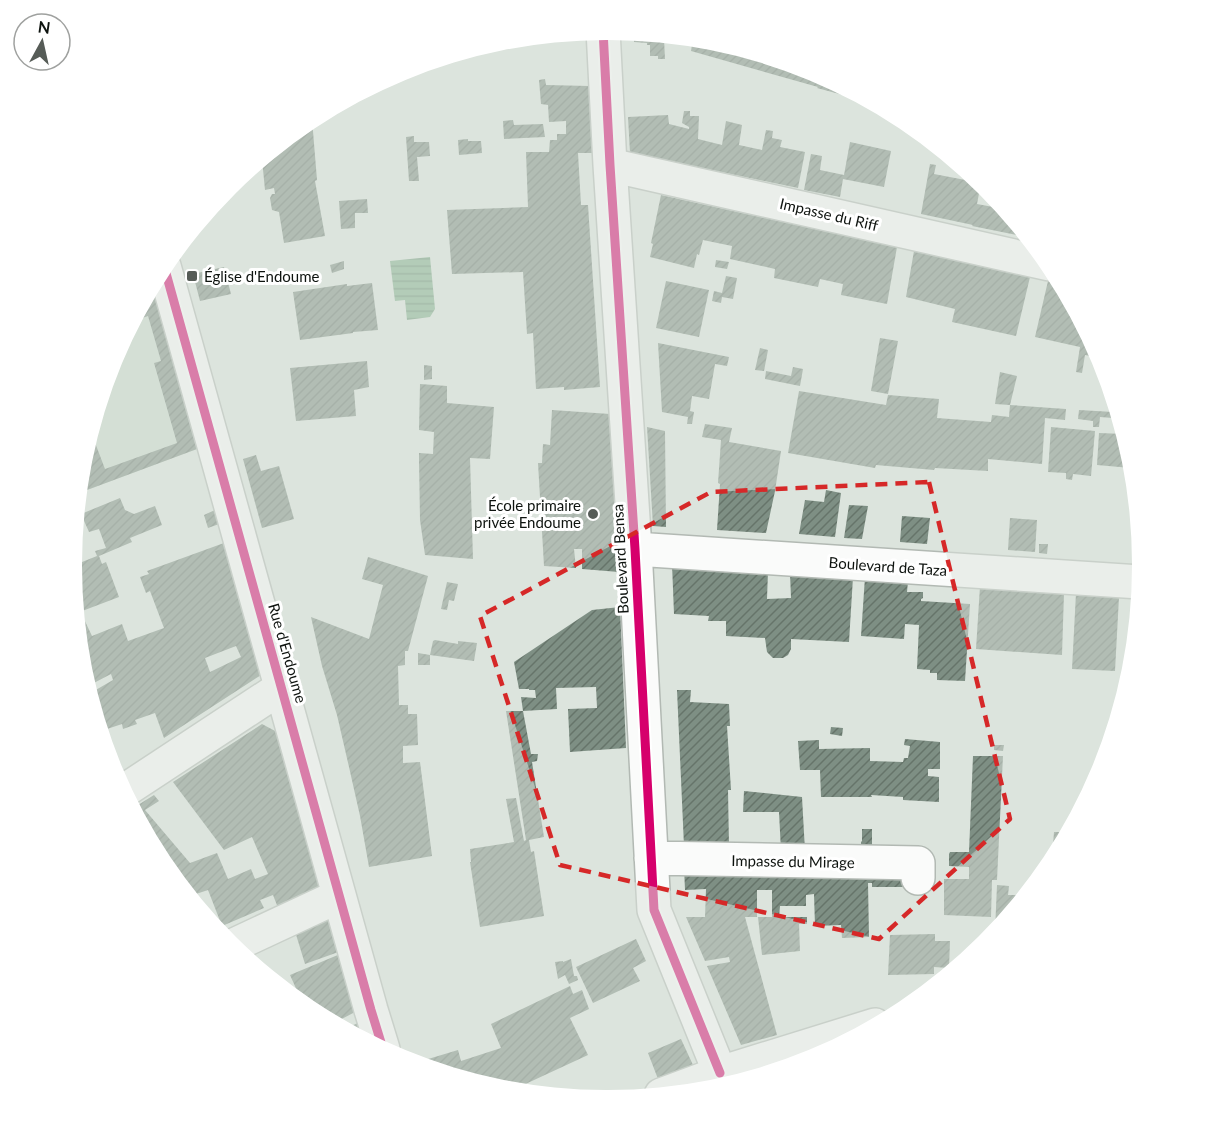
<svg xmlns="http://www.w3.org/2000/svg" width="1214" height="1130" viewBox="0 0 1214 1130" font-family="Lato,sans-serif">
<defs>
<pattern id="water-rules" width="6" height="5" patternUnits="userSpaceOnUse" patternTransform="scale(1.5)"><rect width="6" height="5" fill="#80af8c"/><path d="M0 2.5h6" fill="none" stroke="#678d71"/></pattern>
<pattern id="building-hatch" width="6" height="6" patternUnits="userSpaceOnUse" patternTransform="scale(1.5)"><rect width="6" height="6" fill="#7e8f84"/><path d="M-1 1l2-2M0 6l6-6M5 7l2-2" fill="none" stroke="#66746a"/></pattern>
</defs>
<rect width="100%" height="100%" fill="#dce4dd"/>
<path fill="#cbdacd" d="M152,287L197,449L79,493L82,460L113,360Z"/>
<path fill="url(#water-rules)" d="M430,257L435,309L430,317L407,320L405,300L395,301L390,261Z"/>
<path fill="url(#building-hatch)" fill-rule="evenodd" d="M623,32L712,40L812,71L858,96V99L817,88L818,87L691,51L692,45L664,39L665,59H658V56H650V45H647V43L634,42L635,35L623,34Z
M545,79L546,85L589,86L593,153H578L581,205H588L600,387L564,390V387L536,389L533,333L527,334L523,272L452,274L447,210L528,207L526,152H549L550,140H557V134H566V121L549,122L548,105L541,104L539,80Z
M684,111H690V116H699L698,139L722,145L726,121L742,125L739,145L762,150L766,130L773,131L772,138L782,140L780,147L805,152L798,188L630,153L628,117L668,115L669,124L689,129V127L682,123Z
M312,119L317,180L315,181L325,236L284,243L279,212L272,210L270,198L272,194H275L274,188L265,190L262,159Z
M513,120L514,125L543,124L545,137L504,139L503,121Z
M414,136V142H429L430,156L417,157L419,181H409L406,137Z
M468,139V141H481L482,153L459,155L458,140Z
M850,142L891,151L884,187L843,179L840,197L804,190L811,154L822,156L820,170L844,175Z
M930,164L936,165L934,174L981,183L977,204L1004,209L1026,237L972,226L973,225L921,214Z
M661,195L897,247L887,304L841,295L843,284L820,279L818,287L774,278L775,269L730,259L732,246L703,240L699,255L697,254L694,268L650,257L653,244L651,243Z
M367,199L368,213H355V228L341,229L339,201Z
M914,251L1030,277L1016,336L952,322L955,309L906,297Z
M716,260L729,262L727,269L715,267Z
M344,261V269L332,273L330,265Z
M224,267L231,294L200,301L193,274Z
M726,276L737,278L733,299L722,297L721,303L712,301L714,291L722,293Z
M666,281L709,290L699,337L656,328Z
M1048,281L1061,284L1100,358L1085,355L1082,373L1076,372L1080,347L1035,337Z
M372,283L378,330L353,332V333L300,340L293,292L347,284V286Z
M152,287L197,449L79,493L82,460L91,432L105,469L177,443L154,363L161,361L148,316L134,321Z
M880,338L898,341L888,394L871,391Z
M658,343L729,357L727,366L715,364L709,399L692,396L690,411L694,412L692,424H687L688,417L662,412Z
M760,348L768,350L764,371L755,370Z
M367,361L369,387L354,390L356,416L296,421L290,368Z
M424,365L432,366V379L424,380Z
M793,367L803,369L800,386L765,379L766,371L791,376Z
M1000,372L1017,376L1010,405L995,404Z
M420,384L447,386V403L494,407L490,459L470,458L473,559L425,555L420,520L419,460V453L433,454L434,432L419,430Z
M799,391L886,405L888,395L939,399L937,418L991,422L992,415L1009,417L1010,405L1066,409L1065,420L1045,418L1042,464L988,459V471L935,468L934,470L876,465L875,468L788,453Z
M552,410L610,414L619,572L582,569V549H574L576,568L544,566L538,463H542L543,444L550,445Z
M1079,410L1113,412V418L1100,417L1099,427H1093V421L1078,419Z
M705,424L732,428L729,442L781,451L775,491L766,533L717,530L720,484L718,483L721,440L702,437Z
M647,427L665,431L666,527L653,526Z
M1051,427L1095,431L1091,476L1073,474L1072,480L1066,479V473L1048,472Z
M1099,433L1124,434L1132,461L1133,475H1131V468L1097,465Z
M256,455L261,471L279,466L294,519L262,528L243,459Z
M826,490L841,493L835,537L799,534L805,500L824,502Z
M120,498L125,510L134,514L155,506L162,525L130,538L132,542L99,556L102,564L106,562L119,597L77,613L72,566L97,556L95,551L106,548L99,529L89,532L81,514Z
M849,505L868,506L862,539L844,538Z
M215,510L219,524L208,528L204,515Z
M902,516L930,518L927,544L900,542Z
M1010,518L1037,520L1035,552L1008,550Z
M1137,539H1139L1142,561L1134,560Z
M224,543L261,675L164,738L155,713L135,720L137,724L123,729L122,724L107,729L93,703L82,669L77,619L83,617L92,636L122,624L128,641L164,628L150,591L146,593L140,577L149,574L147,571ZM236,646L241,657L210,672L205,658ZM111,674L113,680L94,691L90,685Z
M1039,544H1048L1047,554L1039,553Z
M368,557L428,576L408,651H405V665L398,666L399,705H408V714H417L418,745L403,746V763L420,762L432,856L369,867L360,816L349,767L337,715L322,666L311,617L369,639L383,585L362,579Z
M672,564L768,571L767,599L791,598L790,573L853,577L849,642L791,639V649L788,655L783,658H773L767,652L765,638L726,636V621H708L709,616L674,614Z
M865,577L908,581L907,592H923V598L921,599V601L970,604L965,681L937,680V673H930V670L917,669L919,625L905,624L904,639L861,636Z
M447,582L458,584L454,601L449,600L447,610L441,609Z
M980,586L1064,593L1062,655L976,649Z
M1076,593L1119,597L1115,671L1072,669Z
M620,607L626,748L570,752L568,709L597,708L596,687L556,688L557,709L523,711L531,754H538L537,761L532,762L544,837L529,840L531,852L534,851L544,916L480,927L470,862H471L470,849L514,842L506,799L516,798L524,841L526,840L506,711H523L521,697L536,698L535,690H529V689H519L514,662L592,610Z
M435,640L458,644V641L477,643L474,661L430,655V665H418V653L430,655L433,641Z
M677,690H691L690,702L729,704L730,726H727L731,790H728L729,846H684Z
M262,724L277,732L300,817L328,898L282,918L273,895L260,900L264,908L222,926L208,890L190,896L162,862L137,814L141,809L138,805L154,795L159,801L145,810L190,863L217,853L228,879L251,869L255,879L268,874L252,837L224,850L173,782Z
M831,727L843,728L842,736L830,734Z
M905,739L940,742V769H928V776L939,777V802L903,800V797L871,795L872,797H821L820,770H800L798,741L819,740V749L870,748V761L903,762L904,758H908L910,746L904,745Z
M994,745H1004L1003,751L994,750Z
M973,756H1003L997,880H992L991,917L944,915V879H969V867L949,866V854L950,852H969Z
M1096,767H1102L1095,782Z
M744,791L802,797L805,851H781L779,812H743Z
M862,829H872V851L861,850V842L862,841Z
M1054,832H1064L1063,841L1061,845H1053Z
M684,867L906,868L905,887H872V883H868L869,937L842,938L841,925L815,926L814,894L806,895V906H780L779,917H807V924H799L800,951L762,955L758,917H772V890H757V917H745L777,1035L741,1045L707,966L730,962L729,957L705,961L686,917H705L706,889L685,890Z
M997,885L1009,886L1008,895H1025L995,931Z
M333,911L344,950L305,964L294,928Z
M221,924L228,942L215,926Z
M935,934V941H950L949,968L934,967V974L888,975L890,935Z
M636,939L646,961L633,968L640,981L593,1003L576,967Z
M345,952L357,1011L334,1023L309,1010L303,1004L290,975Z
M571,959L574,976H577L578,980L569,984L565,975L558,979L555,962L563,961V962Z
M570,986L573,994L582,990L589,1009L570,1018L588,1055L519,1087L521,1091L502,1090L415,1063L458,1050L461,1061L501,1048L491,1024Z
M362,1021L368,1041L345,1029Z
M681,1039L693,1065L658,1079L648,1053Z"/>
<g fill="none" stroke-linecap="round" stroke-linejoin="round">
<defs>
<path id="minor" d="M603,30L610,165L635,549L654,910L720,1073
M610,165L1049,264
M164,266L371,1010L383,1049
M635,549L1140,582
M124,791L282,687
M651,858L918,863V878
M232,946L339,896
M661,1095L720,1073L875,1025"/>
</defs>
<use href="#minor" stroke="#b2b9b3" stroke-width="36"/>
<use href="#minor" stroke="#fafbfa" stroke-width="33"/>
<defs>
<path id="cycleway" d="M603,30L610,165L635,549L654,910L720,1073
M164,266L371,1010L383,1049"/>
</defs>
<use href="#cycleway" stroke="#fff" stroke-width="13"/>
<use href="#cycleway" stroke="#d6006c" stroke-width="9"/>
</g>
<path d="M0 0H1214V1130H0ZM929,482L1010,819L879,939L560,865L480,616L711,492Z" fill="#dce4dd" fill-opacity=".55" fill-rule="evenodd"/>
<path fill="none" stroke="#d62828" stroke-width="4.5" stroke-dasharray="12 8" stroke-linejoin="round" d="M929,482L1010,819L879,939L560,865L480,616L711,492Z"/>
<g fill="#565c57" stroke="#fff" stroke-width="2">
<rect x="186" y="270" width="12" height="12" rx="3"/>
<circle cx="593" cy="514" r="6"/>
</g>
<g text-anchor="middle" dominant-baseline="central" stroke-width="6" stroke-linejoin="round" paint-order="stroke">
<g font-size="15" fill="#0e130f" stroke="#fff">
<text transform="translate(829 214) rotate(13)">Impasse du Riff</text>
<text transform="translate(620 559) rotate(-93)">Boulevard Bensa</text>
<text transform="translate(888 566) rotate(4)">Boulevard de Taza</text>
<text transform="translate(288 653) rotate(74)">Rue d'Endoume</text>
<text transform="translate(793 861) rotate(1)">Impasse du Mirage</text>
</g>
<g font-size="15" fill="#0e130f" stroke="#fff" text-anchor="start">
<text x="204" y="276">Église d'Endoume</text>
<text x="581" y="505" text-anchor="end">École primaire<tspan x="581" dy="17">privée Endoume</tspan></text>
</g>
</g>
<path d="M0 0H1214V1130H0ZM606 40H608A524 524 0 0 1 1132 564V566A524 524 0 0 1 608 1090H606A524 524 0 0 1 82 566V564A524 524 0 0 1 606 40Z" fill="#fff" fill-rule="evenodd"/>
<g transform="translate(42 42) rotate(8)"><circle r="28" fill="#ffffff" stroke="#9fa19f" stroke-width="1.5"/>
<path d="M0-4.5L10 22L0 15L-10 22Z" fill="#565c57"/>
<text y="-9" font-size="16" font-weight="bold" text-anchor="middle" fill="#0e130f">N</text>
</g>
</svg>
